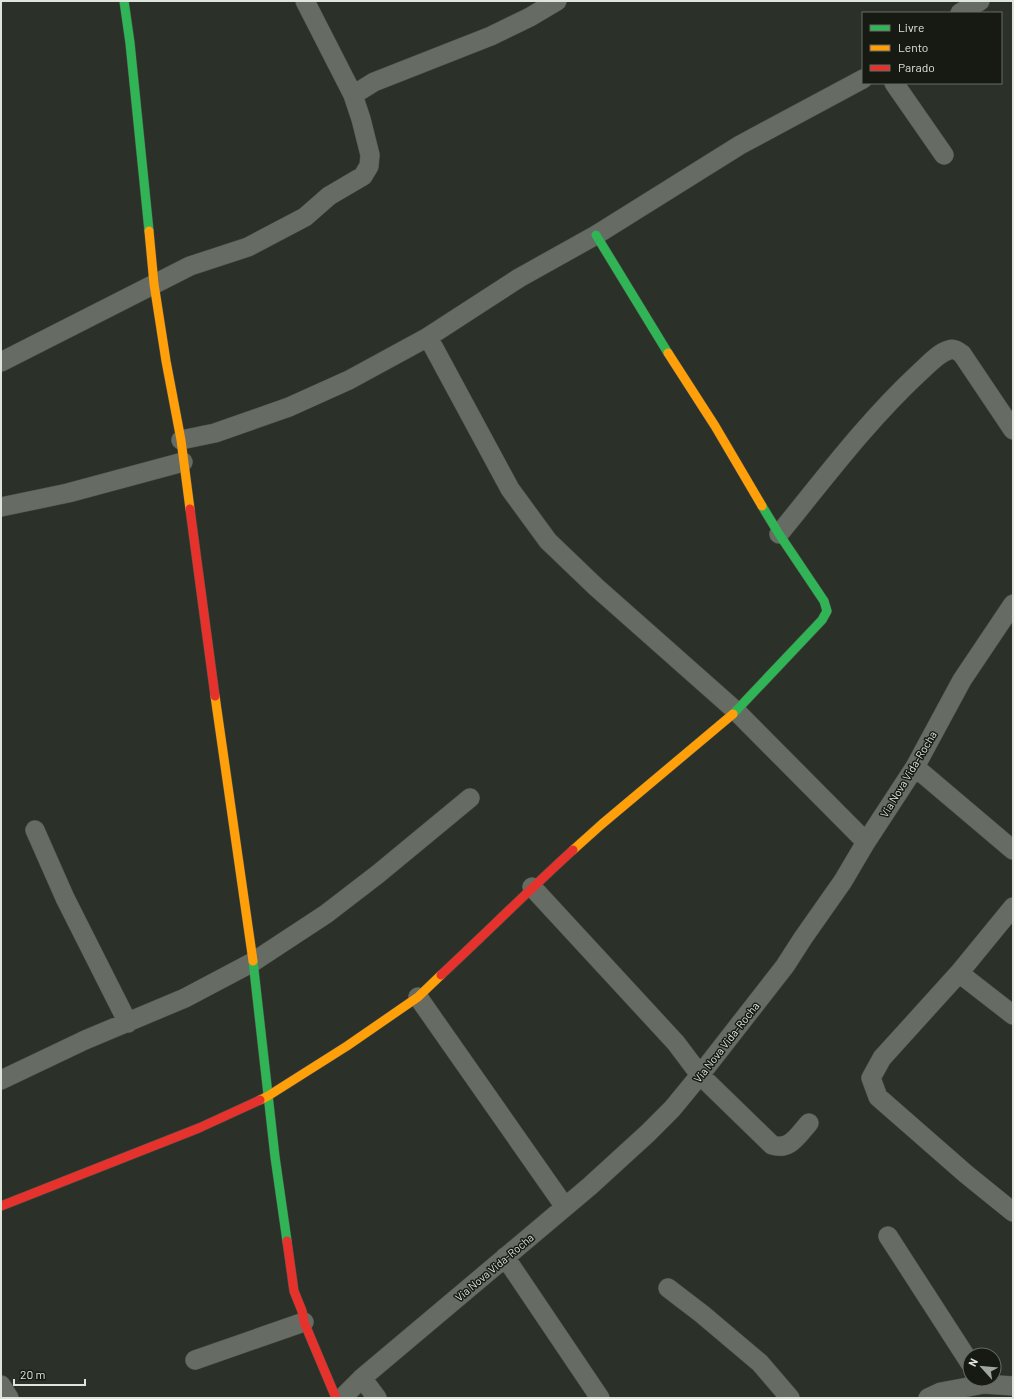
<svg xmlns="http://www.w3.org/2000/svg" width="1014" height="1399" viewBox="0 0 1014 1399" font-family="Barlow,sans-serif">
<rect width="100%" height="100%" fill="#2b3128"/>
<g fill="none" stroke-linecap="round" stroke-linejoin="round">
<defs>
<path id="street" d="M960,13L980,1
M894,83L944,155
M353,95L374,82L491,36L530,17L557,1
M428,337L510,489L548,541L596,587L736,711L866,842
M1,362L190,266L248,247L305,217L329,196L363,176L369,166L370,155L361,119L353,95L305,1
M181,440L215,433L289,407L349,380L428,337L519,278L596,235L740,145L863,79
M1,507L68,493L183,462
M779,534C824,479 867,421 920,372C928,365 938,353 949,350C954,348 958,351 962,354L1013,430
M915,767L1013,850
M35,830L65,898L128,1023
M532,887L676,1043L700,1075L772,1145C790,1151 798,1135 809,1123
M1013,907L959,973L882,1058L871,1078L878,1097L966,1174L1013,1212
M959,973L1013,1015
M418,997L565,1207
M1,1080L85,1040L185,998L253,962L326,914L378,874L470,798
M888,1236L970,1363
M505,1257L600,1398
M668,1288L702,1314L760,1363L790,1398
M195,1360L304,1322
M362,1378L377,1398
M1,1385L9,1398
M342,1398L362,1378L590,1186L648,1133L672,1109L700,1075L785,966L803,938L843,881L866,842L915,767L962,680L1013,604
M928,1398L941,1392L984,1384L1013,1386"/>
<path id="fast" d="M124,1L130,43L149,231
M596,235L668,353
M733,714L822,620L827,611L824,601L779,534L762,506
M253,961L275,1157L287,1241"/>
<path id="slow" d="M149,231L154,284L166,361L181,440L190,509
M668,353L715,426L762,506
M215,696L253,961
M573,850L602,824L733,714
M260,1100L268,1096L347,1046L418,997L441,975"/>
<path id="jam" d="M190,509L215,696
M441,975C485,934 528,891 573,850
M1,1206L199,1128L260,1100
M287,1241L294,1291L302,1311L304,1322L336,1398"/>
</defs>
<use href="#street" stroke="#484e46" stroke-width="20"/>
<use href="#fast" stroke="#484e46" stroke-width="10"/>
<use href="#slow" stroke="#484e46" stroke-width="10"/>
<use href="#jam" stroke="#484e46" stroke-width="10"/>
<use href="#street" stroke="#666c64" stroke-width="19"/>
<use href="#fast" stroke="#30b455" stroke-width="9"/>
<use href="#slow" stroke="#ff9f0a" stroke-width="9"/>
<use href="#jam" stroke="#e5322d" stroke-width="9"/>
</g>
<g text-anchor="middle" dominant-baseline="central" stroke-width="3" stroke-linejoin="round" paint-order="stroke">
<g font-size="11" fill="#dee5db" stroke="#161a13">
<text transform="translate(908 774) rotate(-59)">Via Nova Vida-Rocha</text>
<text transform="translate(726 1042) rotate(-52)">Via Nova Vida-Rocha</text>
<text transform="translate(494 1267) rotate(-40)">Via Nova Vida-Rocha</text>
</g>
</g>
<rect width="1014" height="1399" fill="none" stroke="#dee5db" stroke-width="4"/>
<rect x="862" y="12" width="140" height="72" fill="#161a13" stroke="#666b63"/>
<rect x="870" y="25" width="20" height="6" fill="#30b455" stroke="#666b63"/>
<text x="898" y="32" font-size="12" fill="#dee5db">Livre</text>
<rect x="870" y="45" width="20" height="6" fill="#ff9f0a" stroke="#666b63"/>
<text x="898" y="52" font-size="12" fill="#dee5db">Lento</text>
<rect x="870" y="65" width="20" height="6" fill="#e5322d" stroke="#666b63"/>
<text x="898" y="72" font-size="12" fill="#dee5db">Parado</text>
<g transform="translate(982 1367) rotate(297)"><circle r="19" fill="#161a13" stroke="#666b63"/>
<path d="M0-3L7 15L0 10L-7 15Z" fill="#9fa69c"/>
<text y="-6" font-size="11" font-weight="bold" text-anchor="middle" fill="#dee5db">N</text>
</g>
<path d="M14 1379v6h71v-6" fill="none" stroke="#dee5db" stroke-width="2"/>
<text x="20" y="1379" font-size="12" fill="#dee5db" stroke="#161a13" stroke-width="3" paint-order="stroke">20 m</text>
</svg>
